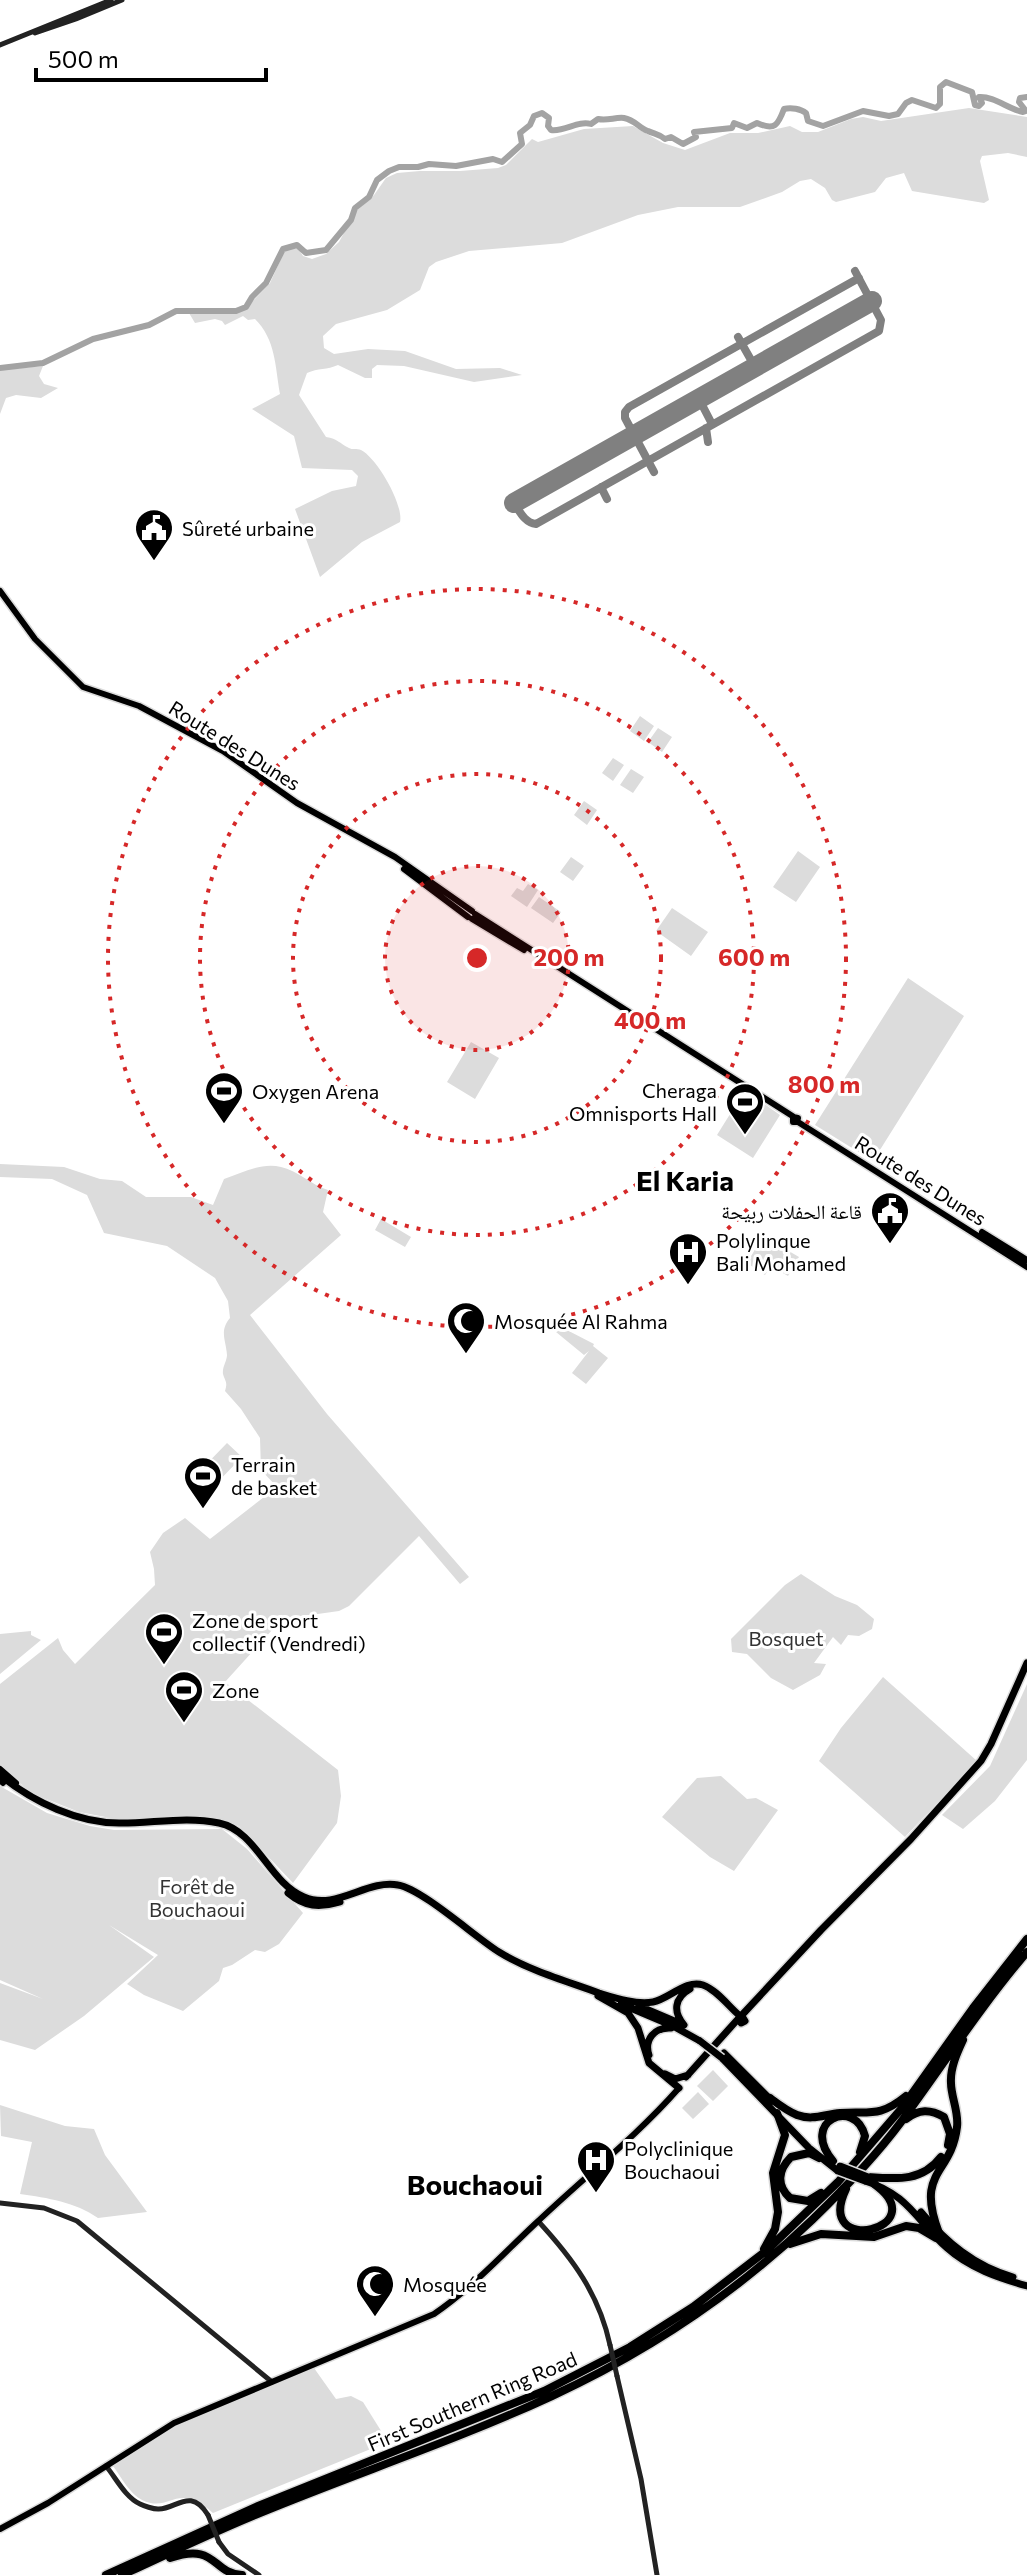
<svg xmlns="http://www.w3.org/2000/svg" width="1027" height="2575" viewBox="0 0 1027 2575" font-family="Commissioner,'Noto Naskh Arabic',sans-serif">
<rect width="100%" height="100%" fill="#fff"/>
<path fill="#dcdcdc" d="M969,108L1027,117V157L1008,153L982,156L980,161L989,200L984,203L912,191L904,173L886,178L875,192L836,202L832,200L825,188L811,179L800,181L782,192L740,207H678L638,215L562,243L469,251L436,262L429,267L420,290L387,310L336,324L323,336L324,348L334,354L368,349L405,351L456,369L500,368L522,375L474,382L404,366L377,365L372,369V378H365L338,365C327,370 318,368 307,373L299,395L326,437C338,439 339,443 349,448C352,450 357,448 361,450C377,458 404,505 400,522L362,542L320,577L295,509L332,491L356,486L358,476L352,470L302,468L294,436L252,409L280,394C275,366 276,340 255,319L248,320L243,316L225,325L222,321L215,319L195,323L189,313H236L247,307L270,283L285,250L298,248L303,256L312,259L326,254L339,242L356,211L374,195L386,178L397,173L420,171H460L498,168L506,165L532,139L538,142L584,129L633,126L663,143L685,150L730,133H758L790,126L802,132H818L851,119L863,117L881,121Z
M43,366L39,376L44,384L58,388L41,398L16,395L6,398L0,414V370Z
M640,716L654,726L644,741L630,731Z
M658,728L672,737L662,752L648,742Z
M613,758L624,765L613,781L602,773Z
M631,769L644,777L633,793L620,785Z
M584,801L597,810L587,825L574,815Z
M798,851L820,867L796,902L773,887Z
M571,857L584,866L573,881L560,872Z
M528,884L538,890L527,907L511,896L517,888L523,891Z
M539,897L561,912L553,923L531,908Z
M672,908L708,932L691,956L656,931Z
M908,978L964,1016L873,1161L815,1125Z
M471,1042L499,1058L475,1099L447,1082Z
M745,1090L780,1115L753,1158L717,1135Z
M0,1164L64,1167L100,1179L122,1181L146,1197H191L213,1205L224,1179C241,1173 262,1162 281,1167C297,1170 311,1185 328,1190L323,1212L341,1235L250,1315L327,1414L469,1577L460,1584L419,1536L349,1606L339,1611L282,1619L225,1682L338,1770L341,1796L337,1823L293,1883L239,1826L221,1820L116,1819L79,1812L31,1793L0,1765V1684L58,1638L63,1650L75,1664L155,1585L154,1569L150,1552L163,1533L185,1518L210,1539L277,1487L261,1470L260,1438L241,1409L225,1391C228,1382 225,1381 223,1374C222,1367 227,1361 227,1355C226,1340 219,1331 230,1318L228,1301L215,1278L167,1246L104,1233L87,1195L52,1179L0,1177Z
M381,1219L411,1237L405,1247L375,1230Z
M763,1236L799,1257L788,1276L771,1266L765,1275L747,1263Z
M561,1327L594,1344L593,1346L608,1358L586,1384L572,1373L589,1351L584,1355L556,1332Z
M227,1443L242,1457L209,1491L194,1477Z
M801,1574L835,1596L857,1605L874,1619L872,1629L859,1636L848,1635L841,1645L833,1637L814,1663L826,1664L820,1675L793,1690L771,1678L747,1654L732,1652L731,1639L785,1585Z
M31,1631V1635L41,1640L0,1674V1634Z
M883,1677L977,1761L905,1837L819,1761L841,1728Z
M1027,1684V1760L995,1801L963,1829L942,1815L990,1766Z
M721,1776L747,1799L756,1798L778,1810L734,1871L710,1857L662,1817L697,1778Z
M0,1786L47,1813L90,1826L114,1830L222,1829L247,1849L303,1913L279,1944L265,1952L255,1950L232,1965L223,1968L219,1981L183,2011L144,1995L127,1984L158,1955L109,1925L154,1957L84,2016L35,2050L0,2040V1983L43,1999L0,1980Z
M713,2070L728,2086L713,2101L697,2086Z
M698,2092L709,2104L693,2119L682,2108Z
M0,2105L65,2126L94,2129L105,2155L147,2212L98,2218C75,2202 48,2198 20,2194L32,2142L1,2136Z
M314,2368L336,2399L351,2396L363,2402L388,2442L213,2513C176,2480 171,2514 142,2500C130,2494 121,2477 113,2466L177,2426Z"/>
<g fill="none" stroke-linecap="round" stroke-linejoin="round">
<path stroke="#a3a3a3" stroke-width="6" d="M0,368L43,363L93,339L149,325L176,311H236L246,307L252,297L266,283L283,249L297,245L306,253L326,250L351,220L355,208L369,197L377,180L389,171L399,167H418L429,164L456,166L493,159L502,162L522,144L520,133L530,125L534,116L542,113L549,118L548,126L551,130C565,132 578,120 591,124L598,119C608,121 615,117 624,118C635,120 639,128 648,131C654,134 659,134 665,139L671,137L683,144L696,137L694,132L732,128L734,123L747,128L757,123C775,131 778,125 784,109C791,107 801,109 806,113L808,121L823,126L863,111L889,116L898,114L906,103L912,100L936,108L940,104V87L946,82L972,92L975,105L979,106L982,103L979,97C994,96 1008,109 1023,112L1026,111L1019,102L1020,98L1027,97"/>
<path stroke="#808080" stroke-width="8" d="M738,337L755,367
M699,399L712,424
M706,428L708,442
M654,472L625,418V412L629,407L859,278
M601,487L607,499
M514,503C520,512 525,523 536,524L879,331L881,320L855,271"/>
<path stroke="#808080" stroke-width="20" d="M514,503L872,301"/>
<defs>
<path id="primary" d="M0,591L35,639L83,687L139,706L223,751L297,803L395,857L472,911
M404,869L468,917
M475,914L794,1117
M472,919L524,950
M793,1117L798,1118L797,1122H793Z
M798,1122L1027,1267
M982,1232L1027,1260
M0,1769L16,1783
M0,1780L3,1783
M0,2529L48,2503L174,2423L434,2314C472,2288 502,2255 535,2224C583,2178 635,2138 679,2088"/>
<path id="trunk" d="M0,1775C33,1802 79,1824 122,1823C154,1823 187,1816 219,1823C257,1831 269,1883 304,1897C336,1911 367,1879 398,1885C422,1889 475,1937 499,1952C528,1970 566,1981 599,1993C615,1998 636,2005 653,2002C669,1999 686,1979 703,1985C717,1990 729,2007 740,2016
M288,1893C305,1907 319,1908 340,1902
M598,1996L628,2013L638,2028L649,2063L679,2088
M621,2004L673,2026L700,2041
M639,2006L679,2023
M741,2016L821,1930L911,1839L981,1761L991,1744L1027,1663
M742,2016L745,2021L741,2023L738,2019Z
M684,2025C673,2012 674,1998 690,1989
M724,2053L772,2101
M649,2055C644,2040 654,2027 671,2028
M722,2058L809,2148L838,2171
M665,2074L675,2079L688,2075
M686,2077L738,2019
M865,2181C908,2194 917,2221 947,2248C969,2268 999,2278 1027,2286
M921,2212C946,2242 974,2266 1013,2277"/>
<path id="motorway" d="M770,2098C778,2104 787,2111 797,2115C813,2121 825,2114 840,2113C870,2111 879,2118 906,2096
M906,2119C919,2109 930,2109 944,2117L950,2134L948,2145
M819,2158L809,2153L791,2157C778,2170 776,2185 790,2198L808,2201L821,2193
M833,2161C799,2121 855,2097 865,2136L860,2152
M868,2177C896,2179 922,2182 941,2157
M846,2189C813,2258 937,2229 874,2184
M939,2233C915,2170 951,2176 957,2127C959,2112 951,2097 951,2083C950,2068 957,2053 963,2040
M790,2244L821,2234L874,2237L906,2226L919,2228L936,2238
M764,2249L775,2229L778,2212L773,2173L785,2135L777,2113
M170,2558C217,2542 211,2573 242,2575
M106,2575L258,2506L544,2391L630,2347L693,2307L766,2251L838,2182L901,2109L973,2008L1027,1939
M122,2575C168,2554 213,2532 260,2513C357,2473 457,2440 552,2396C647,2352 736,2293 812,2220C843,2190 875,2157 901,2122C943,2065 981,2006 1027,1952"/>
</defs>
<use href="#primary" stroke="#dbdbdb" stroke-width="9"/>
<use href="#trunk" stroke="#dbdbdb" stroke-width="10"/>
<use href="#motorway" stroke="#dbdbdb" stroke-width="11"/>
<path stroke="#222" stroke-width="5" d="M35,33L76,19L122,0
M0,45L111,0
M0,2203L44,2208L77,2221L272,2382
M538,2221C573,2259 599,2294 610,2345
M617,2376L641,2479L657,2575
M106,2466C116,2478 125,2497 140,2504C144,2506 153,2509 158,2509C176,2510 190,2486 208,2515
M219,2542L228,2554L259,2575"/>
<use href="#primary" stroke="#000" stroke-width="6"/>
<use href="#trunk" stroke="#000" stroke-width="7"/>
<use href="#motorway" stroke="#000" stroke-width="8"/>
<defs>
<path id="trunk-bridge" d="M700,2041L722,2058
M840,2166L868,2177
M838,2171L865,2181"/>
</defs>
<use href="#trunk-bridge" stroke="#dbdbdb" stroke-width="10" stroke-linecap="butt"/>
<path stroke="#222" stroke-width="5" d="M610,2345L617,2376
M208,2515L219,2542"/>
<use href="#trunk-bridge" stroke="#000" stroke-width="7"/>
</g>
<circle cx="477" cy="958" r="92" fill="#d62828" fill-opacity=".12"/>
<g fill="none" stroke="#d62828" stroke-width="4" stroke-dasharray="4 8">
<circle cx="477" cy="958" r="92"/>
<circle cx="477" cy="958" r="184"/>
<circle cx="477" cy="958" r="277"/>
<circle cx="477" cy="958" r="369"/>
</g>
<defs>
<symbol id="civic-pin" viewBox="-11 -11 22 30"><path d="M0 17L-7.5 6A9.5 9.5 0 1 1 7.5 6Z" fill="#000" stroke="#fff"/><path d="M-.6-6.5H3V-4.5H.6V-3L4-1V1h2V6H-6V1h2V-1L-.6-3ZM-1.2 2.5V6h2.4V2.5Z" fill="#fff"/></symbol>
<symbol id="stadium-pin" viewBox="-11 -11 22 30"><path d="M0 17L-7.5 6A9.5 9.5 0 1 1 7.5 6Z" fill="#000" stroke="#fff"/><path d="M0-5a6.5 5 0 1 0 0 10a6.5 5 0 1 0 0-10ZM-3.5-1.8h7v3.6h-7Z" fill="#fff"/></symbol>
<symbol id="hospital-pin" viewBox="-11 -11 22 30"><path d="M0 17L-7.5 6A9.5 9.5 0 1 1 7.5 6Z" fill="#000" stroke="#fff"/><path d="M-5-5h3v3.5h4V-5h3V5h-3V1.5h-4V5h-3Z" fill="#fff"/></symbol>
<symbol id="mosque-pin" viewBox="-11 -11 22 30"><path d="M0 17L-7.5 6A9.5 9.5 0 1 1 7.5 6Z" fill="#000" stroke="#fff"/><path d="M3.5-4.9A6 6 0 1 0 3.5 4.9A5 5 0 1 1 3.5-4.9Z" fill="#fff"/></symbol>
</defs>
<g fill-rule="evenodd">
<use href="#civic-pin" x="132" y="506" width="44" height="60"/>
<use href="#stadium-pin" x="202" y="1069" width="44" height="60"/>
<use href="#stadium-pin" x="723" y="1080" width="44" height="60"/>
<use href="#civic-pin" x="868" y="1189" width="44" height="60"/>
<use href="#hospital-pin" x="666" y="1230" width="44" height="60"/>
<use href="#mosque-pin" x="444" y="1299" width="44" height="60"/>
<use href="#stadium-pin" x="181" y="1454" width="44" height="60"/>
<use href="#stadium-pin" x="142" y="1610" width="44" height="60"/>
<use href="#stadium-pin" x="162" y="1668" width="44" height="60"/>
<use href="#hospital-pin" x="574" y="2138" width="44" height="60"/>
<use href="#mosque-pin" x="353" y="2262" width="44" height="60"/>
</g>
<g text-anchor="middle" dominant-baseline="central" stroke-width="6" stroke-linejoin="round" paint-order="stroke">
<g font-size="20" fill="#000" stroke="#fff" text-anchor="start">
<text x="182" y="528">Sûreté urbaine</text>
<text x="717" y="1090" text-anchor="end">Cheraga<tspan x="717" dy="23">Omnisports Hall</tspan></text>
<text x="252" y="1091">Oxygen Arena</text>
<text x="862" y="1211" text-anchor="end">قاعة الحفلات ربيحة</text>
<text x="716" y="1240">Polylinque<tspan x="716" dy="23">Bali Mohamed</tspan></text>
<text x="494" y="1321">Mosquée Al Rahma</text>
<text x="231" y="1464">Terrain<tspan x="231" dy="23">de basket</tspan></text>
<text x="192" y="1620">Zone de sport<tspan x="192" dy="23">collectif (Vendredi)</tspan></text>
<text x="212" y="1690">Zone</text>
<text x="624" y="2148">Polyclinique<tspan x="624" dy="23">Bouchaoui</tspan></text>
<text x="403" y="2284">Mosquée</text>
</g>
<g font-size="20" fill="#000" stroke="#fff">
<text transform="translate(235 745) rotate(32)">Route des Dunes</text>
<text transform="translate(921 1180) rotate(32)">Route des Dunes</text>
<text transform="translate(472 2401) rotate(-23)">First Southern Ring Road</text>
</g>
<g font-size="20" fill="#333" stroke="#fff">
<text x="786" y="1638">Bosquet</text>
<text x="197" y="1886">Forêt de<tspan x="197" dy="23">Bouchaoui</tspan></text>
</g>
<g font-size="28" font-weight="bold" fill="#000" stroke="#fff">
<text x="685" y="1180">El Karia</text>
<text x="475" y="2184">Bouchaoui</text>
</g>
</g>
<circle cx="477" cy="958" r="12" fill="#d62828" stroke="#fff" stroke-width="4"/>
<g font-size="24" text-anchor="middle" font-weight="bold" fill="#d62828" stroke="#fff" stroke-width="6" stroke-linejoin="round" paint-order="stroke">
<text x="569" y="966">200 m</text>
<text x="754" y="966">600 m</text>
<text x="650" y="1029">400 m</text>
<text x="824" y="1093">800 m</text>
</g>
<path d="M36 68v12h230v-12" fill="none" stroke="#000000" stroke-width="4"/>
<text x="48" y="68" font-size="24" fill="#000000" stroke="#ffffff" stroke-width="6" paint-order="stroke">500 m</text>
</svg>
